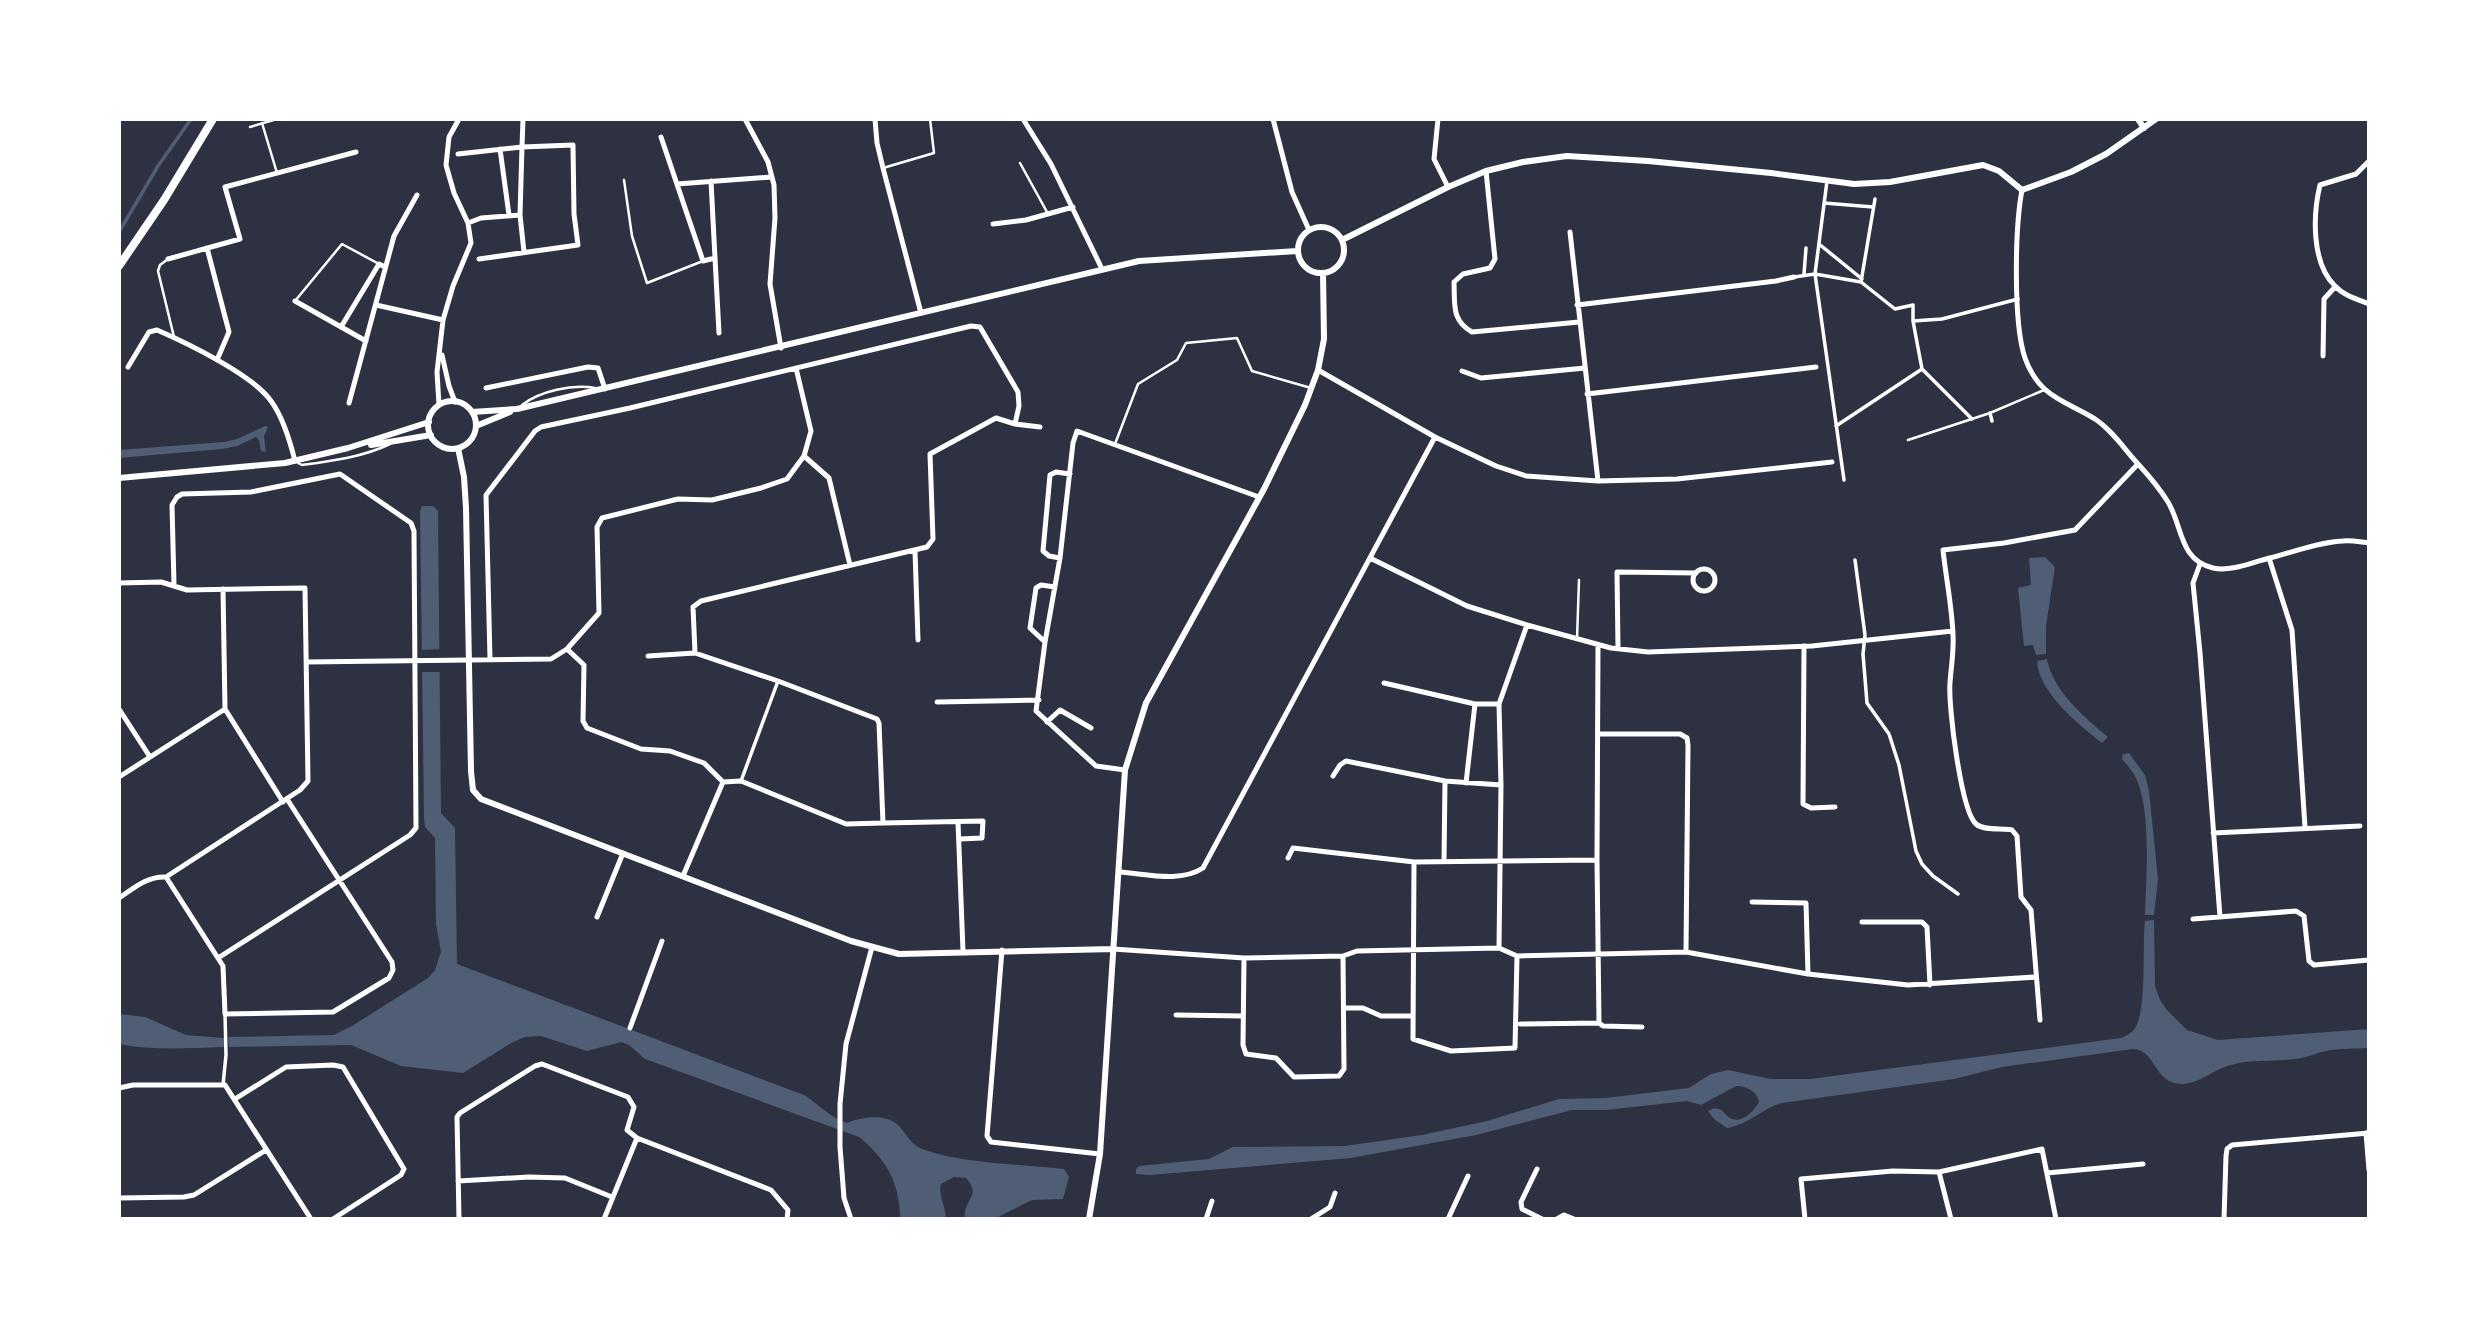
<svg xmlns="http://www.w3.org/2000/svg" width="2488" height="1338" viewBox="0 0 2488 1338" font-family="Bitter,serif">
<rect width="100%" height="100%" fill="#2d3142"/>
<path fill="#4f5d75" d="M265,426L268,427L264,436L266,452L261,451L259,440L256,437L237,446L222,449L119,458V450L224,442L237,439Z
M422,506H433L438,511L441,813L455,828L457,964L804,1095C820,1105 829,1117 847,1123C860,1117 886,1113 898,1125C908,1135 910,1145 925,1150C966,1164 1020,1164 1064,1169L1069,1177L1063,1199L1032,1200L994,1219H965C962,1200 983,1196 966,1178L954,1177L941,1184C938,1196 946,1207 946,1219H900C900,1183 886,1159 859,1137L645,1059L629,1045L621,1042L587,1051L541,1036L525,1037L513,1042L463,1073L401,1066L351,1045L229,1047L228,1037L334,1035L352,1026L428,978L435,970L441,952L436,924L435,838L425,827L424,818L420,511Z
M2045,557L2055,567L2046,626V654L2036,655L2033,645L2024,646L2018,588L2031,585L2029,558Z
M2047,659C2053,691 2084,717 2108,737L2102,743C2078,724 2039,693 2037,661Z
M2129,753L2145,775L2149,791L2158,879L2154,915H2145C2146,877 2152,810 2135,776C2132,770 2126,764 2122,759L2123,754Z
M2154,920L2155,986L2160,1000L2167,1010L2187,1030L2218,1040L2369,1029V1048C2355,1049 2340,1048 2326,1051C2316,1053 2306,1058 2295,1059C2274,1062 2252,1059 2231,1065C2214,1069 2199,1084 2182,1084C2153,1084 2157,1050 2133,1049L2002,1067L1954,1079L1782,1103C1761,1109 1749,1125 1727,1128L1714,1119L1708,1111C1712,1109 1714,1107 1719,1109C1724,1110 1726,1117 1732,1119C1743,1123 1754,1111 1759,1102C1758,1092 1746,1086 1736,1086L1701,1105L1687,1101L1606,1110H1572L1476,1135L1351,1158L1150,1175L1136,1174V1169L1139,1166L1209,1159L1233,1147L1345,1146L1422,1135L1487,1121L1559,1099L1605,1098L1689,1088L1711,1074L1728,1070L1771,1079H1810L2121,1038C2126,1036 2132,1033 2135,1028C2147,1011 2142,946 2145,921Z
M119,1014L145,1017L186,1035L224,1038V1047C189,1048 153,1051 119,1044Z"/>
<path fill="#2d3142" d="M441,649V672H422V650Z"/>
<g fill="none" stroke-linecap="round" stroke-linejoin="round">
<path stroke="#4f5d75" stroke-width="3.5" d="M119,232L158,166L191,119"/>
<path stroke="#fff" stroke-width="2.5" d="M262,123L277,173
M250,127L277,119
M1020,163L1047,212
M883,168L934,153L930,119
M624,180L632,236L647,283L703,261
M168,259L160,265L158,271L174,337
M295,301L342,244L379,264
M522,405C540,391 572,384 595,388
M1908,440L1990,413L2044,390
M1115,444L1138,384L1177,360L1186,343L1237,338L1252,371L1311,388
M298,463L302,465C332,461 363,457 390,444
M1577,639L1579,580"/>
<path stroke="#fff" stroke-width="3.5" d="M1827,181L1815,274L1844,480
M1824,203L1873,207
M1819,244L1862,279
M1804,274L1806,248
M1794,277L1815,274L1861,282L1895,309L1913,305V321L1942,319L2018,299
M1861,282L1875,199
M1913,321L1922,369
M1990,413L1992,421
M1836,426L1922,369L1972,419
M1855,560L1865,635L1863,654L1867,703L1889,734L1899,765L1916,851L1922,864L1933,876L1958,894
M741,781L778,681
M223,1085L226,1055L225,1014"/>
<path stroke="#fff" stroke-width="5" d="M745,119L768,162L774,185L775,218L770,284L781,348
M875,119L877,143L883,168L921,313
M1023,119L1051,164L1102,269
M1273,119L1292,192L1309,230
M1438,119L1434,159L1448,187
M661,137L703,261L715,258L719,333
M500,149L509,215
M458,154L522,147L520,215
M2369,161L2356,174L2320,185C2313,214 2311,263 2335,286C2344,296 2357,299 2369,304
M1486,171L1495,259L1490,268L1463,274L1454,282C1455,304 1451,320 1472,332L1579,322
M711,181L715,258
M677,184L772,177
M2022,190C2015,227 2013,323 2025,358C2039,397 2064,400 2095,419C2112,430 2125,450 2139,465C2149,476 2160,489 2168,502C2183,527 2179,560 2213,568C2232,572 2252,562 2270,558C2293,552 2319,542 2343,541C2351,540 2360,542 2369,543
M468,223L481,218L520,215L524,252
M993,224L1026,220L1073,207
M1570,232L1598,481
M207,248L229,332L217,360
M168,259L240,239L225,187L356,152
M479,259L578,245L574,214L573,145L522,147L523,119
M295,301L366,341
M376,305L443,320
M1577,305L1776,281L1794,277
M341,327L379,264L385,267
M442,355L449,386L455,402
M2323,356L2324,299L2335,287
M128,367L149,332L157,330C187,343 253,375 271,401C283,417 290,441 295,461
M1318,370L1435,437L1496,466L1526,476L1598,481L1677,479L1832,462
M1462,371L1481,378L1585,368
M486,388L588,367L598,368L605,389
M1587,394L1816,367
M349,403L394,236L417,195
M439,405L437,372L443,320L453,286L471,243L468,223L454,193L446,165L449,137L459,119
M804,456L829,478L850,565
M915,551L918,640
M1060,558L1049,556L1043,551L1050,475L1056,472L1070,474
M1370,558L1467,606L1527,625L1611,648L1648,652L1812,646L1953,631
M2269,558L2292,630L2305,827
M2200,564L2193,583L2200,653L2220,917
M1693 580a11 11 0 1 1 22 0a11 11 0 1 1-22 0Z
M119,583L161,582L187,590L305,588L308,781L300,790L166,877C147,876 134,888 119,898
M174,585L172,505L177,497L182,494L251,492L340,474L411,523L414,531L416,828L410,835L218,958
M223,589L225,709
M1045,642L1030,628L1036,588L1041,585L1055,587
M1598,645L1597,860L1599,1023L1603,1026L1642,1027
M1804,646L1803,804L1811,808L1835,807
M1618,648L1617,572L1696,573
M567,649L584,665L583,721L587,728L641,749L670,751L704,763L723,782L741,781L846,824L883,823
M648,656L695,653
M490,659L486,495L535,431L541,427L630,408L971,326L980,327L1018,392L1019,406L1015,424
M306,662L551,659L567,649L599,613L597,527L602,518L678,499L712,500L761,488L787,479L804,456L811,431L796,368
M1384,683L1475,704
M937,702L1039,700
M1499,704L1527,625
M119,709L150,757
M1047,722L1060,710L1091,728
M1598,734H1680L1687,738L1688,745L1686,952
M1125,770L1096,766L1036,711L1045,642L1060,558L1073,443L1077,431L1259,497
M1333,776L1340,765L1346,761L1445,781L1501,785
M119,777L225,709L283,802
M1466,783L1475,704H1499L1501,785L1499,948
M958,822L963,951
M2213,833L2360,826
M960,839L982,838L983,821L883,823L879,723L877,719L778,681L695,653L693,607L701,601L927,547L933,539L930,454L996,418L1015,424L1040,427
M1288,858L1293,848L1414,862L1597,860
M1444,861L1445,781
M1414,862L1413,1039L1451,1051L1515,1048L1517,956
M1120,872C1147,874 1180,883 1203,868L1435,437
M683,876L723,782
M166,877L223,966L225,1014L333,1012L389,978L393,970L392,962L287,799
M1752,902L1806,903L1808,974
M597,917L623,853
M2193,919L2296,911L2304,916L2309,961L2314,965L2369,960
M1862,922H1922L1927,927L1930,985
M1113,949L1244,958L1343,956L1357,951L1499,948L1517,956L1686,952L1808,974L1908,985L2036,977
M1002,950L987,1136L991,1142L1100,1154
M1244,958L1243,1045L1246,1054L1276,1058L1294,1077L1339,1076L1344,1069L1343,956
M1344,1008H1363L1381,1016H1413
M1176,1015L1243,1016
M2040,1020L2031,910L2021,897L2017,836L2012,830C2001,828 1984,831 1976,824C1961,811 1948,705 1950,683C1951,667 1954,652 1953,635C1952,607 1946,578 1943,550L2004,543L2075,530L2138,464
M1520,1024L1599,1023
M630,1028L662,941
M119,1088L133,1085H225L311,1219
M235,1099L286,1067L333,1065L343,1067L346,1072L404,1169L401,1175L333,1219
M2366,1133L2369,1170
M1537,1169L1521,1202L1522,1209L1542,1219
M1939,1172L2042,1149L2056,1219
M2047,1173L2143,1164
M458,1181L529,1177L565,1178L612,1197
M119,1198L184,1197L194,1195L266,1150
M459,1219L457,1117L460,1113L535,1066L542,1064L628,1097L634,1107L627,1130L637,1138
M604,1219L637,1138L771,1190L788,1210L787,1219
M851,1219L844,1198L840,1147V1104L846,1044L872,947
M1206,1219L1212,1201
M1311,1219L1330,1207L1335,1193
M1448,1219L1468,1176
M1557,1219L1564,1215L1574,1219
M1805,1219L1801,1179L1893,1171L1939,1172L1951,1219
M2224,1219L2226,1156L2227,1149L2232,1145L2369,1133"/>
<path stroke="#fff" stroke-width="6" d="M2138,119L2144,128
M1298 250a23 23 0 1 1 46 0a23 23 0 1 1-46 0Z
M1342,240L1448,187L1486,171L1523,162L1567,156L1648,161L1771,173L1854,184L1890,182L1983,165L1999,171L2022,190L2071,172L2106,154L2156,119
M428 425a24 24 0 1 1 48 0a24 24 0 1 1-48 0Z
M472,412L517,409L1139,261L1297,251
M476,426L510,412
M371,445L431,435
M458,448L464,477L466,508L471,771L473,790L481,799L851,941L899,954L1113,949
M119,478L285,463L348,448L429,422
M1089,1219L1100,1154L1125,770L1146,703L1264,489L1305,405L1318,370L1324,339L1323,273"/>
<path stroke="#fff" stroke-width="8" d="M119,266L164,200L213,119"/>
</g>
<rect width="2488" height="1338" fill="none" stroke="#ffffff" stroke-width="242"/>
</svg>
